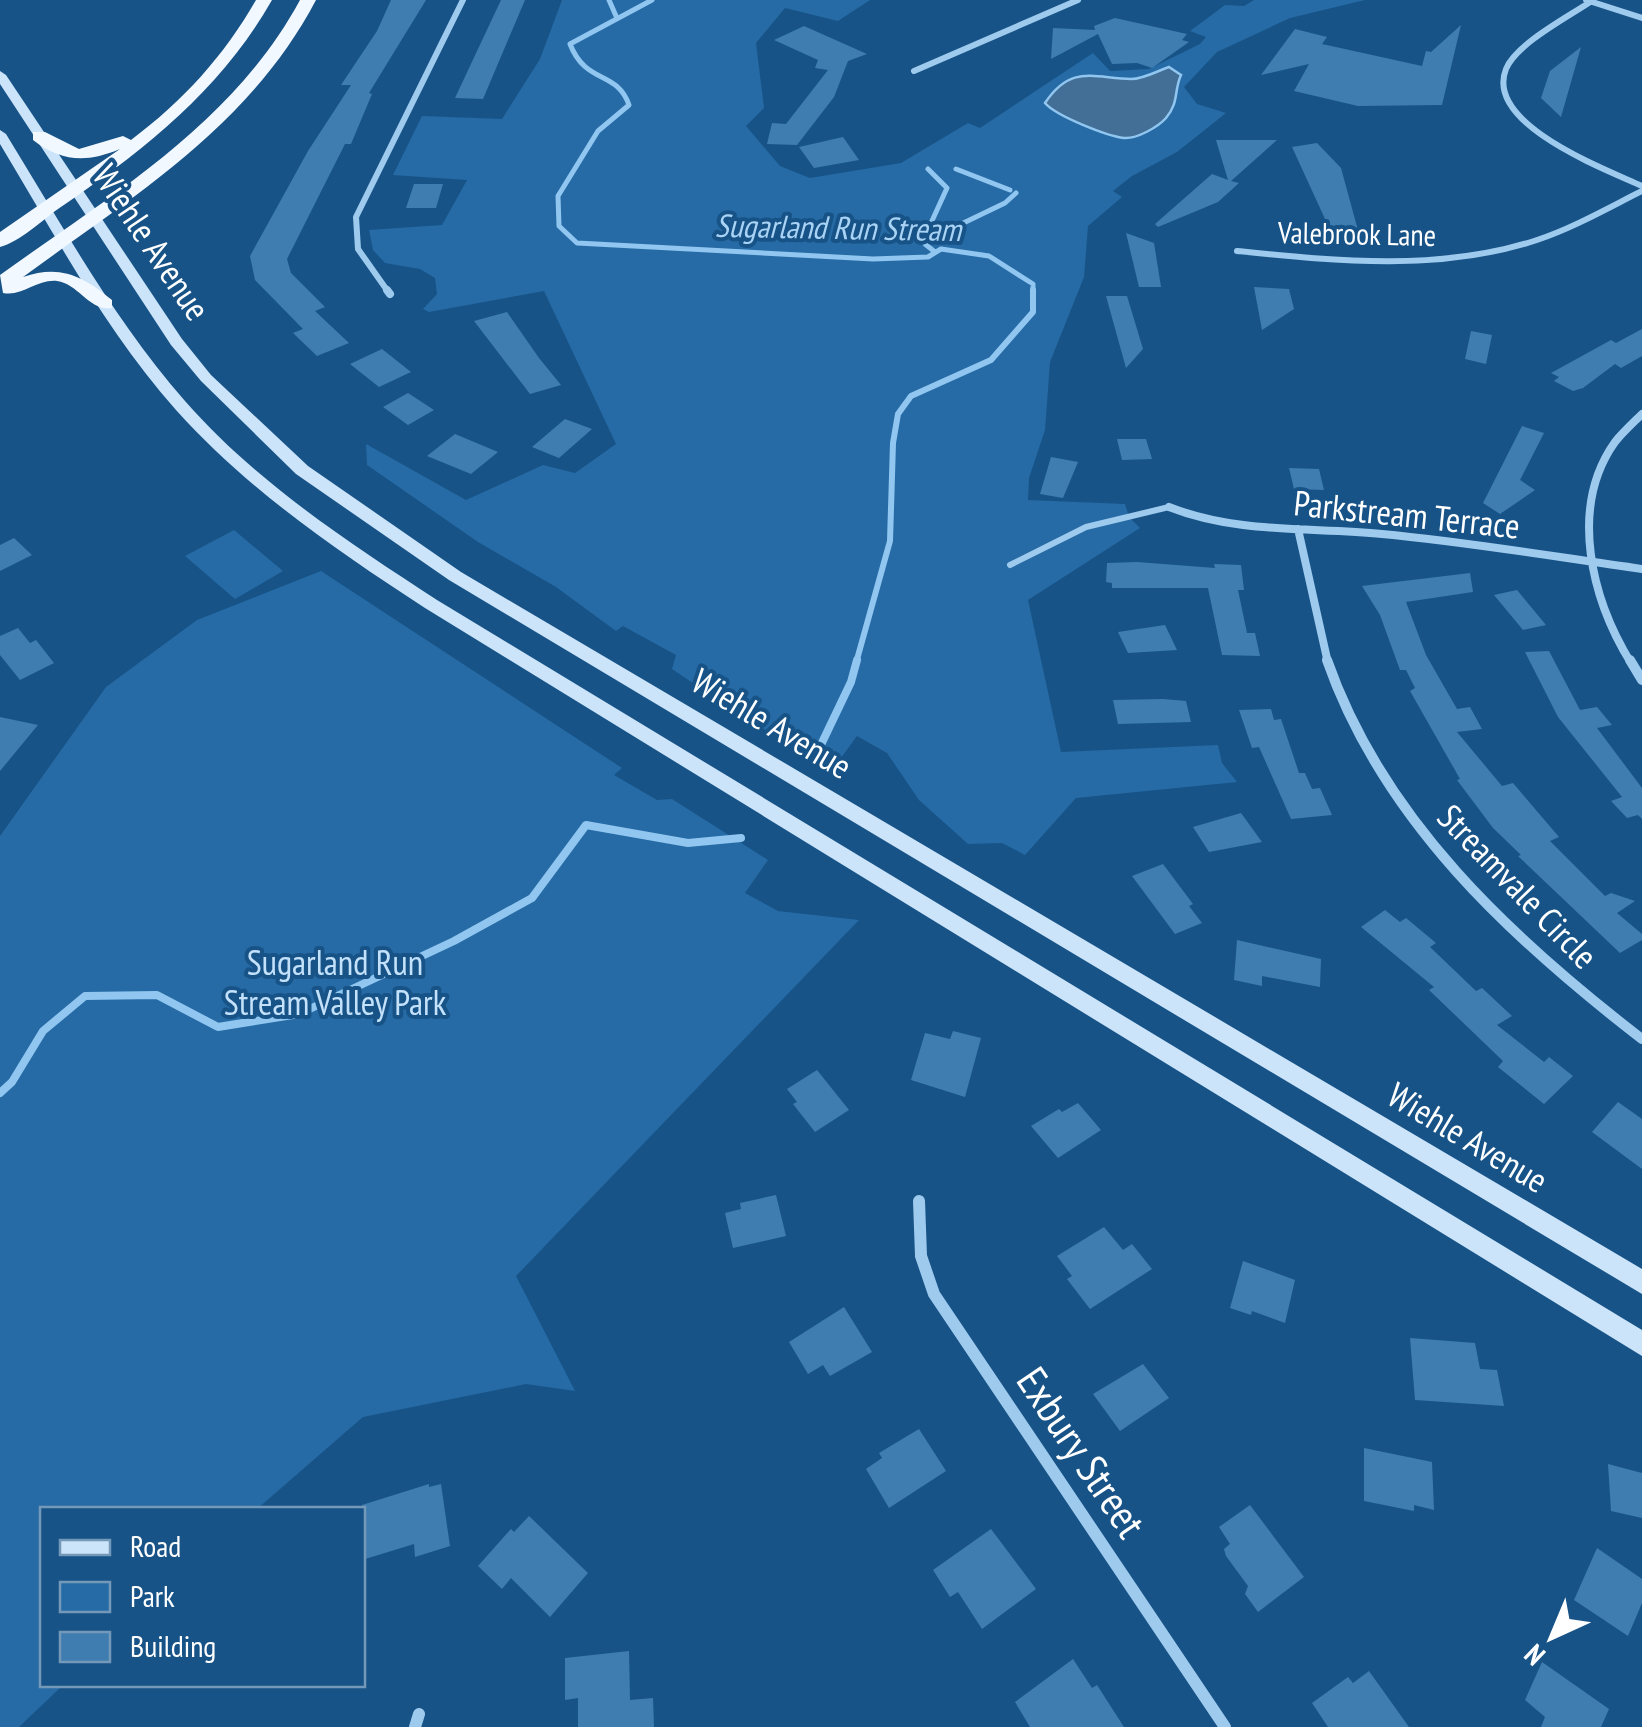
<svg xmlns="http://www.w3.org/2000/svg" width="1642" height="1727" viewBox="0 0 1642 1727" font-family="'PT Sans Narrow',sans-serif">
<rect width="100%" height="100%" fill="#175387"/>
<path fill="#266ba5" d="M562,0H870L838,21L785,8L756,43L764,108L746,126L780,166L810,178L901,163L968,123L980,128L1093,53L1110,71L1149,69L1200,44L1206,37L1190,31L1225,5L1244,6L1254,0H1365L1290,18L1217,52L1184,87L1197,104L1226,113L1177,152L1132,176L1113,191L1122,197L1088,226L1084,277L1050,362L1045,430L1029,478L1028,500L1125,504L1129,517L1140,528L1028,600L1061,752L1218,745L1222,763L1237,782L1076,798L1025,855L1002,843L968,844L919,800L887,753L857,736L833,769L743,717L672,669L676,655L623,626L616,631L556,587L478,542L367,465L366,444L466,500L543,465L575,473L616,444L544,291L429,312L423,309L437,294L435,278L420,269L385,263L373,250L369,230L442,225L467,180L393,175L422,116L502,119L540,59Z
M234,530L283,571L235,599L185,556Z
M321,571L622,768L614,775L657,800L672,799L768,860L745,893L778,911L859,920L516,1276L575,1391L526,1384L363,1417L257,1509L42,1510V1684L63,1685L19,1727H0V836L106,687L197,620Z"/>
<path fill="#436f96" stroke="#90c6f0" stroke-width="2.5" d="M1169,67L1181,75C1174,90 1179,103 1166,118C1158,127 1137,139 1124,138C1107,136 1056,116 1045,103C1071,64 1093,78 1131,79C1144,79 1157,71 1169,67Z"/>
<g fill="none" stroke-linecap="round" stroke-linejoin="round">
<path stroke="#90c6f0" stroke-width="5" d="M609,0L616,16
M652,0L570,44C586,85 617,70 629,105L598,131L558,196L559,226L577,243L873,259L928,257L941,249L989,256L1033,284V293
M928,169L947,188L931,223
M956,169L1010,190
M935,252L925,244L928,240L1005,203L1016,193"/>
<path stroke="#90c6f0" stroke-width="6" d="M856,663L890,541L893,443L898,414L911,396L991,360L1033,312V290"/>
<path stroke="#90c6f0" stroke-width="8" d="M818,751L851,682L857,660
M0,1093L12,1082L43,1031L85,996L157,995L218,1027L299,1014L454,941L532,898L586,825L688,843L741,838"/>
</g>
<path fill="#3f7db1" d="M391,0H426L369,93L372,94L351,144H345L287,259L291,273L325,307L315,311L349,343L317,356L293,333L303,329L255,280L250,256L308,151L351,85H341L377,31Z
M501,0H525L483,99L455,98Z
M1115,18L1187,34L1182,40L1189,42L1152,68L1137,63L1112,64L1098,34L1051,59L1053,28L1095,30L1094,26Z
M1461,25L1442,105L1358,106L1294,91L1309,64L1261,75L1295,29L1327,37L1322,44L1422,66L1426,51L1431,52Z
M804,26L867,54L848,61L834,97L797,145L767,144L772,123L786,124L828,70L815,68L818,60L774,40Z
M1581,47L1561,117L1541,98L1550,71Z
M843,137L859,160L814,168L799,147Z
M1216,140H1277L1231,181L1239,183L1218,202L1158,227L1155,224L1212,174L1228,180Z
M1317,143L1341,168L1359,234L1331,232L1292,147Z
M414,184H443L436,208H406Z
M1126,233L1154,243L1161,287H1139Z
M1254,287L1289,289L1294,309L1262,330Z
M1106,296H1127L1143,349L1126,368Z
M507,312L539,358L561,385L530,394L474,321Z
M1642,329V356L1621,368L1615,364L1583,388L1573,391L1554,381L1559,377L1551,373L1611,340L1616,343Z
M1471,331L1492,335L1486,364L1465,359Z
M382,349L411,372L379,387L350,364Z
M408,393L434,410L408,425L383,407Z
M565,419L592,429L559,458L532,447Z
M1522,426L1544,433L1520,480L1535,490L1500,514L1483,503Z
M455,434L498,452L471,474L427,456Z
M1117,439H1146L1152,459L1122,460Z
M1051,457L1078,462L1063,498L1040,494Z
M1289,468L1319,469L1324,490L1294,489Z
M14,538L32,555L0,571V545Z
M1137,562L1215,568L1214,564L1241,565L1244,590H1238L1247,633H1255L1260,656L1222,655L1208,588H1112V583L1106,582L1107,563Z
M1470,573L1473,592L1406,602L1426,655L1457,709L1470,707L1482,729L1457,732L1502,786L1513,783L1559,837L1550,841L1605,896L1611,893L1635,901L1617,913L1642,934V940L1620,953L1518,856L1521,855L1493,828L1457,780L1460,779L1410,691L1415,688L1406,670H1400L1380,615L1362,586Z
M1517,590L1546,625L1523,630L1494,595Z
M1165,625L1177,650L1128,653L1118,632Z
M18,628L30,643L36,640L54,663L20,680L0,655V636Z
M1549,651L1580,710L1597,707L1612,725L1597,728L1642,788V819L1638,815L1627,818L1611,801L1622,797L1558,717L1525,652Z
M1163,699L1186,701L1191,722L1118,724L1113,700Z
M1271,709L1274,720L1281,719L1299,773H1305L1312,789L1320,788L1332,815L1291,819L1259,747L1252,748L1239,710Z
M0,717L38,725L0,771Z
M1241,813L1262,842L1209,852L1193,827Z
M1163,864L1193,904L1189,906L1202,923L1175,934L1132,876Z
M1385,910L1400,922L1406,918L1436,943L1430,947L1476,991L1482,988L1512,1016L1497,1025L1544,1062L1549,1057L1573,1076L1544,1104L1498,1067L1503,1061L1429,990L1434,987L1361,927Z
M1237,940L1321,959L1320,987L1262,976V986L1234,980Z
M953,1031L981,1038L965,1097L911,1080L925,1033L950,1039Z
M817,1070L849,1110L815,1132L793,1104L797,1102L787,1089Z
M1618,1102L1642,1119V1169L1592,1132Z
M1078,1103L1101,1130L1058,1158L1031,1126L1059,1109L1062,1112Z
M776,1195L786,1236L733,1248L725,1213L741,1209L740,1203Z
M1104,1227L1123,1250L1132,1244L1152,1269L1090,1309L1067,1279L1072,1276L1057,1256Z
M1243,1261L1295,1280L1285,1323L1252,1311L1251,1315L1230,1308Z
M844,1307L872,1352L830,1376L823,1365L808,1374L789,1342Z
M1410,1338L1475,1343L1480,1369L1497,1370L1504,1406L1415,1400Z
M1143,1364L1169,1398L1120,1431L1093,1394Z
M919,1429L946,1471L889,1508L866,1469L882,1458L879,1453Z
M1364,1448L1432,1462L1434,1510L1414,1505V1511L1364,1501Z
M1608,1464L1642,1473V1518L1611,1511Z
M429,1484V1487L441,1484L450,1546L415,1557L414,1544L362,1560V1505Z
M1250,1505L1304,1577L1258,1612L1245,1594L1248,1586L1226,1556L1224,1549L1230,1544L1219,1527Z
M529,1516L588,1573L550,1617L511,1578L502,1589L478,1566L511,1529L514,1532Z
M991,1529L1036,1589L982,1629L958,1592L950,1597L933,1570Z
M1597,1548L1642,1579V1603L1628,1636L1574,1600Z
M629,1651L630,1700L653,1698L654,1727H578V1698L565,1700V1658Z
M1073,1659L1092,1688L1097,1685L1124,1727H1030L1015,1702Z
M1542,1662L1609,1709L1601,1727H1541L1545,1717L1525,1700Z
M1369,1671L1409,1727H1328L1312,1703L1348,1677L1353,1683Z"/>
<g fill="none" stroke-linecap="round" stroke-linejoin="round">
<path stroke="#9ecaee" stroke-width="6" d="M1010,565L1086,527L1169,507"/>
<path stroke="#9ecaee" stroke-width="6" d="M1586,0L1642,18
M1590,2C1568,17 1516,44 1506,69C1484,124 1605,169 1642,186
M914,71L1078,0
M1237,251C1336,261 1440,272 1537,240C1573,228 1608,208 1642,191
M389,293L358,249L356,217L463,0"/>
<path stroke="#9ecaee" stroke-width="8" d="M387,290L390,294
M1169,507C1238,534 1309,527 1382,534C1469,542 1556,557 1642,569
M1298,529L1328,663
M1631,663C1592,600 1568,508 1615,442C1623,432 1633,423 1642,414"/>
<path stroke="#9ecaee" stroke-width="10" d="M1327,660C1383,820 1511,938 1642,1039
M1630,660L1642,680"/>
<path stroke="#9ecaee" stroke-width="12" d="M919,1201L921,1256L934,1294L1225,1727
M415,1727L419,1714"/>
<path fill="#cbe4fa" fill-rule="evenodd" d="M0,71L6,75L182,339L211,375L308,466L461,572L1642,1269V1294L449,580L296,474L201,381L171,345L0,84Z
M0,130L6,134C62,225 114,320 185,401C256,482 348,542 437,600L1642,1330V1356L425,608C336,550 247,489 176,410C105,330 55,235 0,144Z"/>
<path fill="#f2f8ff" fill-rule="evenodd" d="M256,0H272C220,91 143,151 58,209C41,221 21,241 0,247V232L120,149C86,163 62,162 33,140V132H45L79,149L123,136L131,140C183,101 224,56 256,0Z
M300,0H316C249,127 135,195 23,277C60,264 83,276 112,300V308C90,312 79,284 57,281C37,279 22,297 3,293L0,275C111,195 233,124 300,0Z"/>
</g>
<g text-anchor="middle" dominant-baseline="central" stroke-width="8" stroke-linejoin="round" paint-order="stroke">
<g font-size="30" fill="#fff" stroke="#175387">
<text transform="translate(1357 233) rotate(1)">Valebrook Lane</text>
</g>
<g font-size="32" font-style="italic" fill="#a9d3f5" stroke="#175387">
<text transform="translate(838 227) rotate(1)">Sugarland Run Stream</text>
</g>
<g font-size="35" fill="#fff" stroke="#175387">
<text transform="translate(152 242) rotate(56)">Wiehle Avenue</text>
<text transform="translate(1407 514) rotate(6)">Parkstream Terrace</text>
<text transform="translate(772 723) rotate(31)">Wiehle Avenue</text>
<text transform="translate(1518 886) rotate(46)">Streamvale Circle</text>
<text transform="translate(1468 1137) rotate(31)">Wiehle Avenue</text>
</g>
<g font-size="35" fill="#c3e1fa" stroke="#175387">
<text x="335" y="962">Sugarland Run<tspan x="335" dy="40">Stream Valley Park</tspan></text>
</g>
<g font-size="42" fill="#fff" stroke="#175387">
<text transform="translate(1082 1452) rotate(56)">Exbury Street</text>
</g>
</g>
<rect x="40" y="1507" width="325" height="180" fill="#175387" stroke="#7498b7" stroke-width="2.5"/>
<rect x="60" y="1540" width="50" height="15" fill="#cbe4fa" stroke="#7498b7" stroke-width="2.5"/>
<text x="130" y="1557" font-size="30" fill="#ffffff">Road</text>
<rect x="60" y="1582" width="50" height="30" fill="#266ba5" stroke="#7498b7" stroke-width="2.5"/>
<text x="130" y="1607" font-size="30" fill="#ffffff">Park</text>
<rect x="60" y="1632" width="50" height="30" fill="#3f7db1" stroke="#7498b7" stroke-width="2.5"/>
<text x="130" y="1657" font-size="30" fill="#ffffff">Building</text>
<g transform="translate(1552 1637) rotate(224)" stroke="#175387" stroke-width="8" paint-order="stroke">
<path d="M0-8L18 38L0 25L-18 38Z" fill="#ffffff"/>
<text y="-15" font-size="28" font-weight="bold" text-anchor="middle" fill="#ffffff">N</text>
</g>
</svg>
